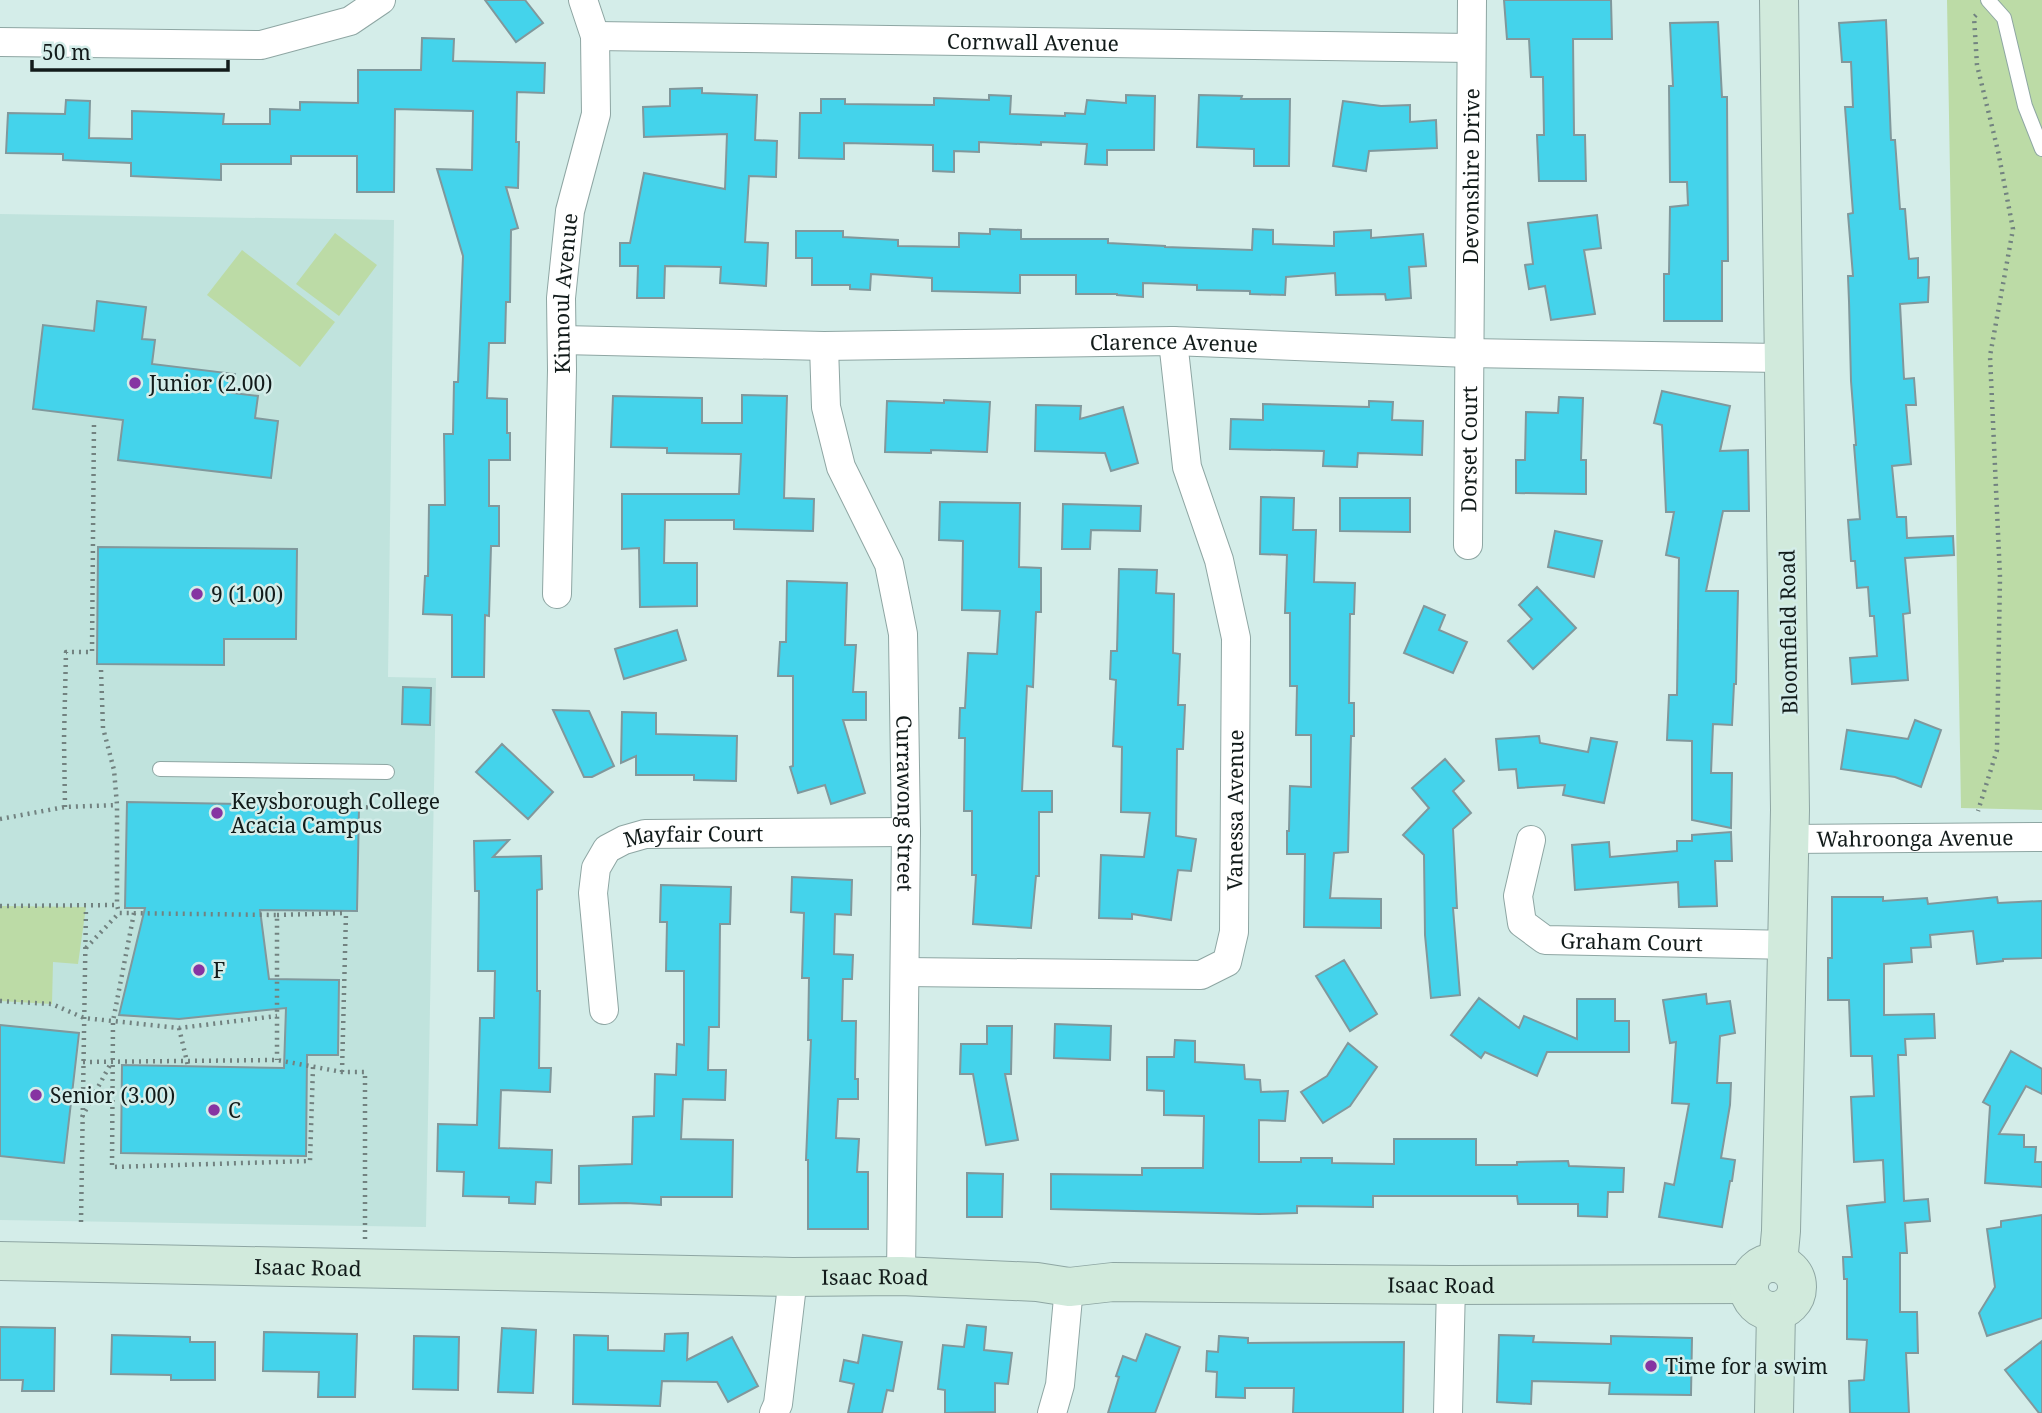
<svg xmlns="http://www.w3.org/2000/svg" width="2042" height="1413" viewBox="0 0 2042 1413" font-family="'Noto Serif',serif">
<rect width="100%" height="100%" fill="#d4ede9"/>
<path fill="#c0e3dd" d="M0,214L394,220L388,677L436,678L426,1227L0,1220Z"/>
<path fill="#bcdba6" d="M1947,0H2042V810L1961,808Z
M335,233L377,265L339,316L296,284Z
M242,250L335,322L300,367L207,295Z
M0,906L86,907L78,964L53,962L52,1004L0,1001Z"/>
<path fill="#44d3eb" stroke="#80989c" stroke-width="2" d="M485,0H525L543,23L516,42Z
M1504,0H1611L1612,39H1573L1574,135H1585L1586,181H1539L1537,135H1544L1543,77H1531L1529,39H1507Z
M1886,20L1891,140H1895L1900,209H1905L1909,259L1918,258V278L1929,277L1928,302L1900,304L1904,379L1914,378L1916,405H1906L1911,464L1892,466L1897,517H1906L1907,538L1953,536L1954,555L1905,558L1910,613L1903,614L1908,680L1852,684L1850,658L1877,656L1874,616H1870L1868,587L1857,588L1855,561H1851L1848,520L1860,519L1854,445H1856L1851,381L1849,301L1848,276H1853L1848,214L1853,213L1845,107H1853L1851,62H1842L1839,23Z
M1718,22L1722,97H1727L1728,261H1722V321H1664V274H1669L1670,207L1688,205L1687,182H1670L1669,86H1673L1670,23Z
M422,38L454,39L453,61L545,63L544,93L517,92L516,142H519L518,188L506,187L518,228L511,230L510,302H506L505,343H489L487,398L507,399V433H510V460H489V506H499V546H491L489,616L485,615L484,677H452V615L423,614L425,576H428L429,505H445L444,434H453L454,382H458L463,256L437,169L472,170L473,111L395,109L394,192H357V156H291V164H221V180L131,176V163L63,160V154L6,153L8,113L65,114L66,100L90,101L89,138L132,139V111L224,114L223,124H270V109L300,110V102L358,103V70H421Z
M702,88V93L757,95L755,140L777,141L776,177L749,176L745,242L768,243L766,286L720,283L721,267L665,266L664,298H637L638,266H620V243H630L644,173L725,189L727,134L644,137L643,107L670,106V89Z
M989,95L1011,96L1010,114L1065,116V113L1085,114L1087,100L1126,103V95L1155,96L1154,150H1107V165L1085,164L1087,144L1041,142V145L979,142V152L954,151V172L933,171V145L844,143V159L799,158L800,113H821V99H845V104L934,105V98L989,100Z
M1199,95L1242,96L1241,99H1290L1289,166H1254V149L1197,147Z
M1343,101L1381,106L1410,105V122L1436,120L1437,148L1369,151L1366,171L1333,166Z
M1597,215L1601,248L1584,250L1595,314L1551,320L1545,286L1529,289L1525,265L1533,264L1528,223Z
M990,229L1021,230V239H1108V243L1165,246V247L1252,250L1253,229L1273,230V244L1334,246V232L1371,230V238L1423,234L1426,266L1409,267L1411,298L1386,300L1385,294L1336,295L1335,273L1286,277L1285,295L1250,294V291L1197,290V285L1143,283V297L1117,295V294H1076V275H1020V293L932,291V278L871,274L870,290L850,289V285H812V258H796V231H843V237L898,240V246L959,247V233L990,234Z
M97,301L146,307L142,339L155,340L152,364L235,374L232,393L258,396L255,418L278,421L271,478L118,460L123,420L33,409L43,325L94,331Z
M1662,391L1730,406L1720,451L1748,450L1749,511H1723L1706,591H1738L1736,684H1734L1732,725L1713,724L1711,773H1732L1731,828L1692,820V741L1667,740L1669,695H1677L1679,558L1666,555L1674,512H1666L1662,425L1654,423Z
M742,395L787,396L784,498L814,499L813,531L734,529V520H665L664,563H697V606L640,607L639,548L622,549V494H739L741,454L667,453V448L611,447L613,396L702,398V423H742Z
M1559,397L1583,398L1581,460H1586V494L1516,493V460H1525L1526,412L1558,413Z
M944,400L990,402L987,452L931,450V453L885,452L887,401L944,403Z
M1369,401L1393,402L1392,420L1423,421L1422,455L1358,453L1357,467L1323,466L1324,451L1230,449L1231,419L1263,420V404L1369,407Z
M1036,405L1081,406L1080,419L1123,407L1138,463L1111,471L1105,453L1035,451Z
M1261,497L1294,498L1293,530H1316L1314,582L1355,583L1354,614H1350L1349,703H1354V736H1351L1348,852L1334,853L1330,898L1381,899V928L1304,927L1305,854H1287V831H1289L1290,786L1311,787V735H1296L1297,686H1290V613H1285L1287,555L1260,554Z
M1340,498H1410V532L1340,531Z
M940,502L1020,503L1019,567L1041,568V612H1036L1033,687L1027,686L1022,791H1052V812H1039V876H1036L1031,928L973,924L976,875H972V811H964L965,738H959L960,708H965L968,653L997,654L1000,611L962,610L963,541L939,540Z
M1063,504L1141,506L1140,531L1091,530L1090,549H1062Z
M1555,531L1602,541L1594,577L1548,567Z
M98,547L297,549L296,639H224V665L97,664Z
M1119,569L1157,570L1156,593L1174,594L1173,653L1180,654L1178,705H1185L1183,749H1177L1176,836L1196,839L1191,871L1178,870L1171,920L1132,914V919L1099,918L1101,855L1144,857L1150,813L1121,812L1122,747L1113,746L1116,680L1110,679L1111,651H1117Z
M787,581L847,583L845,645H856L853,692H866V720H843L865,793L831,804L825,785L798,793L790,767L793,766V676H778L780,642H786Z
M1537,587L1576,628L1533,669L1508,641L1532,619L1519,605Z
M1424,606L1445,615L1439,630L1467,642L1453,673L1404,653Z
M677,630L686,660L624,679L615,649Z
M403,687L431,688L430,725L402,724Z
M553,710L589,711L614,766L592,777H584Z
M622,712L656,713V734L737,736L736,781L694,780V775H636V756L621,763Z
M1915,720L1941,730L1921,787L1895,777L1841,769L1847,730L1908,739Z
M1539,736L1540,743L1588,752L1591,738L1617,742L1604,803L1563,795L1565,785L1518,788L1516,769L1499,770L1496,739Z
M502,744L553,792L528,819L476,772Z
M1445,759L1464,781L1453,791L1471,813L1453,829L1457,908H1453L1460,995L1431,998L1425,935L1424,855L1403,835L1429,808L1412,788Z
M127,802L359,806L357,911L260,910L269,979L339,980L338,1055H307L306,1156L121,1153L122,1065L284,1068L286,1008L179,1019L119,1015L145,908H125Z
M1731,832L1732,861H1715L1717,906L1679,907L1678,882L1575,890L1572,845L1609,842L1610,857L1677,851V841H1692V835Z
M509,840L493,857L541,856L542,889L537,890V991H540L539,1068H551L550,1092L501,1090L499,1148L552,1150L551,1183L536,1182L535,1204L509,1203V1197L463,1196L464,1172L437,1171L438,1124L477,1125L480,1018H494L495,971H478L479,891H475L474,841Z
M792,877L852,880L851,915L835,914L834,954L853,955L852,979H843L842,1021H856L855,1079H858V1099H838L836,1138L859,1139L857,1172H868V1229H808V1160H806L811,1040H808L809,978H802L804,913L791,912Z
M661,885L731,887L730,924H720L719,1027H709L708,1070H726L725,1100L683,1099L681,1139L733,1140L732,1197H661V1205L626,1203L579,1204V1166L632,1164L633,1117L654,1116L655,1074L676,1075L677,1044L684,1045V971H666L667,922H660Z
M1832,897H1883V901L1927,898L1928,904L1997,897L1998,903L2042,901V958L2003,959V961L1977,964L1973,931L1930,935L1931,947L1911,948L1912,962L1884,964V1015L1934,1014L1935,1038L1905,1039L1906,1055H1898L1904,1201L1928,1199L1930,1221L1905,1223L1907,1253H1900V1312H1917L1918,1353H1906L1909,1413H1850L1849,1381L1864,1380L1867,1340L1847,1339V1279H1844L1843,1257H1852L1847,1206L1885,1202L1883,1160L1854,1162L1851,1097L1874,1096L1872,1056H1851L1849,1000H1828V958H1832Z
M1344,960L1377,1014L1350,1031L1316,976Z
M1706,994L1707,1004L1730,1001L1735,1033L1720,1036L1717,1083H1731L1730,1105L1721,1158L1735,1160L1732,1181H1730L1722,1227L1659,1217L1665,1183L1674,1185L1689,1104L1672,1103L1676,1042L1670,1043L1663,1000Z
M1479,998L1519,1028L1524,1016L1577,1039V999H1615V1021H1629V1052H1547L1537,1076L1485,1052L1481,1058L1451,1035Z
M1055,1024L1111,1026L1110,1060L1054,1058Z
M0,1025L79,1033L64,1163L0,1156Z
M987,1026H1012L1011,1074H1005L1018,1140L986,1145L973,1074H960L961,1044H987Z
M1175,1040L1195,1041V1062L1244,1065L1245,1079L1260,1080L1261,1092L1288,1091L1285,1121L1259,1120V1162H1301V1158H1332V1163L1394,1164V1139H1476V1165H1517V1162L1568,1161L1569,1166L1624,1168L1623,1192H1608L1607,1217L1578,1216V1204H1518L1517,1196H1373V1207L1297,1206V1213L1259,1214L1051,1209V1174L1142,1175V1168H1203L1204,1116L1164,1115V1091L1147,1090V1057H1174Z
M1348,1043L1377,1067L1350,1106L1323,1123L1301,1092L1327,1076Z
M2011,1051L2042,1069V1094L2026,1086L1999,1134L2024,1135V1147H2036L2035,1162H2042V1187L1985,1183L1990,1106L1983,1102Z
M967,1173L1003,1174L1002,1217H967Z
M2042,1215V1318L1987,1336L1979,1313L1995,1287L1987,1229L2001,1227V1221Z
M967,1325L986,1327L984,1350L1012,1353L1008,1384L995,1383V1412L945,1413V1390L938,1389L943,1345L964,1347Z
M0,1327L55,1328L54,1391H22L23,1380H0Z
M502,1328L536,1330L533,1393L498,1392Z
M264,1332L357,1334L355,1397H318L319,1372L263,1371Z
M688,1333L687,1360L732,1337L758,1386L728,1402L717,1382L662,1381L660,1406L573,1404L574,1335L608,1336V1350L664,1351L665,1334Z
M1146,1334L1180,1347L1155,1413H1108L1119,1377L1116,1376L1123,1356L1136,1361Z
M112,1335L190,1337V1342H215V1380H171V1375L111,1374Z
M863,1335L902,1342L893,1391L887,1390L882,1413H848L854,1384L840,1381L844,1360L858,1363Z
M1499,1335L1534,1336L1533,1342L1611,1344V1336L1692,1338L1691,1395L1609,1394L1610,1383L1532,1381L1531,1404L1497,1402Z
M414,1336L459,1337L458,1390L413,1389Z
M1219,1336L1248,1338V1343L1404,1342L1403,1413H1293L1294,1388H1245V1398L1216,1397L1217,1372L1206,1371L1207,1351L1218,1352Z
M2042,1341V1413H2039L2005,1370Z"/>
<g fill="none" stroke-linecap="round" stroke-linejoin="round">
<defs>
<path id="lane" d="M1988,0L2004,18L2025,106L2042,149
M160,769L387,772"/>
<g id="street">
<path id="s1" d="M595,36L1471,48"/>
<path d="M0,42L261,45L350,21L381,0"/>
<path id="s2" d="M562,340L824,346L1173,341L1468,353L1785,358"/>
<path id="s3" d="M824,346L826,407L841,467L889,564L903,634L906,832L901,1276"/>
<path id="s4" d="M1468,545L1472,0"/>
<path id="s5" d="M557,594L562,370L561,298L570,211L596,114L595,36L583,0"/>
<path id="s6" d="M1789,839L2042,837"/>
<path id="s7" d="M1531,840L1518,896L1522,923L1545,940L1787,945"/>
<path id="s8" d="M905,972L1201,975L1227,962L1234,932L1236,638L1219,560L1187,467L1173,341"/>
<path id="s9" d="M604,1010L593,893L596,868L607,849L624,840L645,834L906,832"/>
<path d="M774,1413L778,1404L793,1277"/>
<path d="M1052,1413L1060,1385L1069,1287"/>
<path d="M1448,1413L1451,1285"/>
</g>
<g id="secondary">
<path id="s10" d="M0,1261L793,1277L901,1276L1037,1282L1069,1287L1113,1282L1451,1285L1749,1284"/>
<circle cx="1773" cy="1287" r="24"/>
<path d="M1778,1263L1781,1231L1790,810L1779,0"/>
<path d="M1774,1413L1776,1311"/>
</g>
</defs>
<use href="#lane" stroke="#8ea6a3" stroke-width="16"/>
<use href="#street" stroke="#8ea6a3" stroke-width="30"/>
<use href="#secondary" stroke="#8ea6a3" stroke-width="40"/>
<path stroke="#728280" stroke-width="4.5" stroke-dasharray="2 5" stroke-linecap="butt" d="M1976,15L1974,17L1977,65L1998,151L2013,229L1990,356L2000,577L1997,750L1978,811
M101,670L103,728L114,770L117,805V905
M65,807L64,739L66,652H92L94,423
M359,807L387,808
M0,819L65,807L117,805
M0,906L117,905L119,913L277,915V1060
M134,913L113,1021L112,1167L310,1161L313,1067
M277,915L346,913
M86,948L119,913
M0,1001L52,1004L84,1018L179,1028L277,1016
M179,1028L188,1066
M83,1062L277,1060L342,1072H365V1239
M342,1072L346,913
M82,1117L111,1063
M81,1222L86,907"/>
<use href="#lane" stroke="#fff" stroke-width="14"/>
<use href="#street" stroke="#fff" stroke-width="28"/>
<use href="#secondary" stroke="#d1eadc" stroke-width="38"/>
</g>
<g fill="#8634a2" stroke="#d4ede9" stroke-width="2.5">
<circle cx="135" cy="383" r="7"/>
<circle cx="197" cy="594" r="7"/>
<circle cx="217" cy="813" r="7"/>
<circle cx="199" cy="970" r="7"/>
<circle cx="36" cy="1095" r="7"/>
<circle cx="214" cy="1110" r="7"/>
<circle cx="1651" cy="1366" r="7"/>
</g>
<g text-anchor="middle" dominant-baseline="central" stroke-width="5" stroke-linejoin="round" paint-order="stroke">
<g font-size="21" fill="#121b1a" stroke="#d4ede9">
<text stroke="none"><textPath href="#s1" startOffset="438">Cornwall Avenue</textPath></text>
<text stroke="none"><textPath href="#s4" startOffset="369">Devonshire Drive</textPath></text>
<text stroke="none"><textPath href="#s5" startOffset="301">Kinnoul Avenue</textPath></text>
<text stroke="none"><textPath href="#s2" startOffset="612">Clarence Avenue</textPath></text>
<text stroke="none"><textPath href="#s4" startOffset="96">Dorset Court</textPath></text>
<text transform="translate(1788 632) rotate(-91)">Bloomfield Road</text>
<text stroke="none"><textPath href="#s3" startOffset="472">Currawong Street</textPath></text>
<text stroke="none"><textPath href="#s8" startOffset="478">Vanessa Avenue</textPath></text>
<text stroke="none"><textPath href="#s6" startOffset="126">Wahroonga Avenue</textPath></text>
<text stroke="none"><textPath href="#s9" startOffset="254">Mayfair Court</textPath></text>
<text stroke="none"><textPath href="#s7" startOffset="200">Graham Court</textPath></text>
<text stroke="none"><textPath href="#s10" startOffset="308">Isaac Road</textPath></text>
<text stroke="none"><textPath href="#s10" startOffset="875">Isaac Road</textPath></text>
<text stroke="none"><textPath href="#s10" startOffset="1442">Isaac Road</textPath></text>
</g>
<g font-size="21" fill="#121b1a" stroke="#d4ede9" text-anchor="start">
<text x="149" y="383">Junior (2.00)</text>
<text x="211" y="594">9 (1.00)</text>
<text x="231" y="801">Keysborough College<tspan x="231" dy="24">Acacia Campus</tspan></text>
<text x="213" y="970">F</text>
<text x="50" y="1095">Senior (3.00)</text>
<text x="228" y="1110">C</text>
<text x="1665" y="1366">Time for a swim</text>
</g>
</g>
<path d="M32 60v10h196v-10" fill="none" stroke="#121b1a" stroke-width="3.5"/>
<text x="42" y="60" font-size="21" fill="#121b1a" stroke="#d4ede9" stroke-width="5" paint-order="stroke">50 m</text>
</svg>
